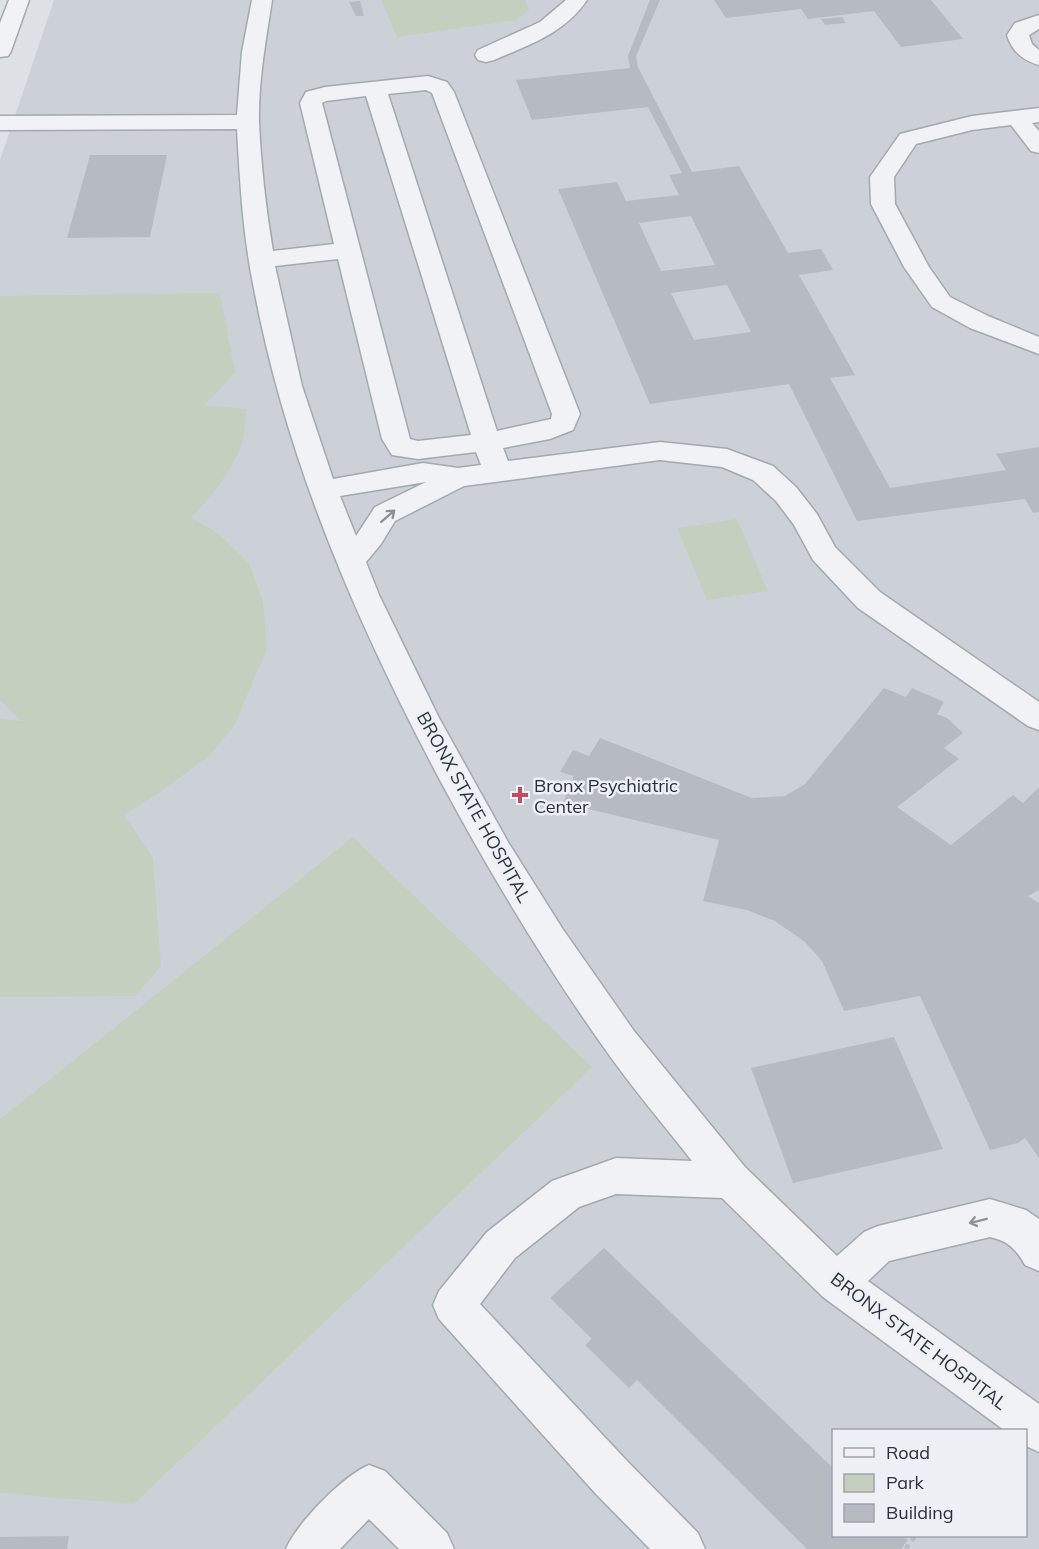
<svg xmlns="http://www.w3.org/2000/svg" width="1039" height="1549" viewBox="0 0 1039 1549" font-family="Mulish,sans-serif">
<rect width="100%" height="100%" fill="#dee1e6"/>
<path fill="#ccd1d7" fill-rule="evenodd" d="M54,0H1039V1549H0V160ZM834,1430H1026V1536H834Z"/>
<path fill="#c4cfc0" d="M381,0H525L529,10L516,20L397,37Z
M220,293L235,373L204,405L247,409C245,420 245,432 242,443C234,468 210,500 191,517L219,534L249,563L263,602L267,649L234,726L209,756L156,795L124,815L153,858L161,966L135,996L0,997V719L22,721L0,700V296Z
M737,519L768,591L707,600L677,528Z
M353,837L592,1067L134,1504L0,1493V1119Z"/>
<path fill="#b6bbc2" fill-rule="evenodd" d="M650,0H660L636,56L638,67L692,172L739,166L788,253L821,249L833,270L799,275L855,375L830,378L890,488L1006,470L996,454L1039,447V512L1033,513L1025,499L857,521L789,384L650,404L558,189L617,182L626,201L679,195L669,175L682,173L648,107L532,120L516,80L630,68L628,56ZM691,216L715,265L661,271L639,223ZM727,285L751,332L694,340L671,293Z
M714,0H931L963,39L901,47L874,11L808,19L801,9L726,18Z
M360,1L364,16H356L349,2Z
M842,17L846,23L825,25L821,19Z
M90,155H167L150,237L67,238Z
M884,688L906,697L912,688L944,702L937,714L947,718L963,733L944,748L959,759L897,807L951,845L1013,795L1023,803L1039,787V890L1028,896L1039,903V1158L1025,1138L1018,1143L990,1150L920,996L844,1011L822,961L805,942L775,921L747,910L703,901L719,840L563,803L574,776L560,772L573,750L589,756L600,738L752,798L785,796L805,784Z
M894,1037L943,1149L793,1183L751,1068Z
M604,1248L834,1469V1536H903L908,1540L901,1549H807L637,1380L629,1388L585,1345L592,1339L550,1298Z
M69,1536L67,1549H0V1537Z"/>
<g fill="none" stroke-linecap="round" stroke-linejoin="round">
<defs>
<path id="minor" d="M9,0H29L11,51L8,56L0,57V23Z
M252,0H272C266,40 258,82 259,123C261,166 266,209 273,251L334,244L300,103L306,92L325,87L428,76L447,82L454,92L580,414L573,430L550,439L503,448L508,461L660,442L727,449L773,466L796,487L817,514L835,547L880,592L1039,702V730L1028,726L858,608L813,560L794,525L776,501L753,480L722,467L660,460L464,486L395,521L381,544L366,562L379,595L439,718L508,842L562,928L634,1031L745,1167L837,1256L864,1232L878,1226L990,1199L1026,1210L1039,1219V1271L1025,1265C1016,1249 1008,1241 990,1237L889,1261L868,1281L1039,1404V1452L1026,1446V1430H1004L823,1297L722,1198L616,1194L579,1207L515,1258L480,1304L628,1462L698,1533L705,1549H650L596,1494L439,1319L433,1305L439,1291L487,1232L552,1181L616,1158L692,1161C664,1125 633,1089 607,1052C545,965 491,875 441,782C358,626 287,463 254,289C243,236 240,183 237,129L0,130V116L237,115L242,52ZM426,90L432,93L552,414L551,419L497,431L388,94ZM366,96L471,435L418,441L410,439L322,103L326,101ZM338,259L382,439L392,455L418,459L476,452L481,465L458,468L423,463L333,479L302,386L275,266ZM426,482L375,507L356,536L340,496Z
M566,0H587C565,33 529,45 494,60L486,62L478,60L475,55L478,50L540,22Z
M1039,15V29L1029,35L1032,44L1039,50V65C1023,60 1012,52 1007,35L1015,23Z
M1039,108V122L1032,123L1039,131V153L1031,151L1011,125L972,130L916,144L894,177L895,204L929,267L950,297L988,316L1039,337V354L970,328L932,307L904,267L871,204L870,177L900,134L972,116Z
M369,1465L385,1471L447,1533L454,1549H399L369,1519L340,1549H286C297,1523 343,1476 369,1465Z"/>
</defs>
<use href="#minor" stroke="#a4a8af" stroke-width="3"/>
<path stroke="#b8bcc1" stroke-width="4.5" stroke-dasharray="5 5" stroke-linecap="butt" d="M906,1549L915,1536"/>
<use href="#minor" fill="#f0f2f5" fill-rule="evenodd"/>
</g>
<defs><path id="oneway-shaft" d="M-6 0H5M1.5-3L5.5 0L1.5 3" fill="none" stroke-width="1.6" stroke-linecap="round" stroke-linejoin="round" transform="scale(1.5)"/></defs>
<g stroke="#8c9198">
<use href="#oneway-shaft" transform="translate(388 516) rotate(-41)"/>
<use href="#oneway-shaft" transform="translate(978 1221) rotate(166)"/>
</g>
<path fill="#c04e63" stroke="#edf0f4" stroke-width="2" d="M517 786h6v6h6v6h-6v6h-6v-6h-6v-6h6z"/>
<g text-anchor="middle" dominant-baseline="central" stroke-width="5" stroke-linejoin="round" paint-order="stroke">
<g font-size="18" fill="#29303b" stroke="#edf0f4" text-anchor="start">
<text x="534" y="785">Bronx Psychiatric<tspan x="534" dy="21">Center</tspan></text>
</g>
<g font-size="18" fill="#29303b" stroke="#edf0f4">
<text transform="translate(474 807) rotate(61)">BRONX STATE HOSPITAL</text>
<text transform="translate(919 1341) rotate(37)">BRONX STATE HOSPITAL</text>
</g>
</g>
<rect x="832" y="1429" width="195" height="108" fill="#edf0f4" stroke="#9fa3aa" stroke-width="1.5"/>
<rect x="844" y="1448" width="30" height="9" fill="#f0f2f5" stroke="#9fa3aa" stroke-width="1.5"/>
<text x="886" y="1459" font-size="18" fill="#29303b">Road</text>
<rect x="844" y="1474" width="30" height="18" fill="#c4cfc0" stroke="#9fa3aa" stroke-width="1.5"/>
<text x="886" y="1489" font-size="18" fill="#29303b">Park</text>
<rect x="844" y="1504" width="30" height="18" fill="#b6bbc2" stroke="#9fa3aa" stroke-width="1.5"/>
<text x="886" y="1519" font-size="18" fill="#29303b">Building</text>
</svg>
